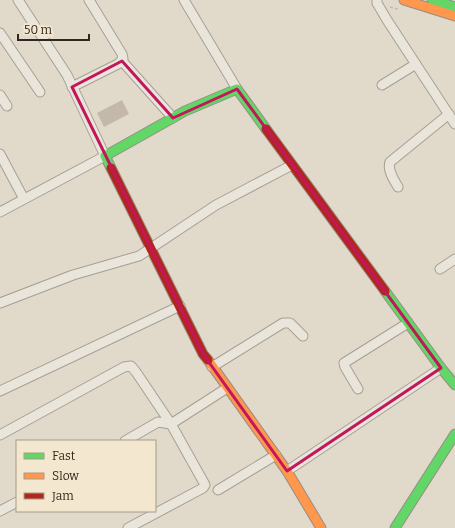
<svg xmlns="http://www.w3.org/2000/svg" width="455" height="528" viewBox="0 0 455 528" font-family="Bitter,serif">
<rect width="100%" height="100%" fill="#e1daca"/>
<path fill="#c4b8ab" d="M122,100L129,114L104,127L97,113Z"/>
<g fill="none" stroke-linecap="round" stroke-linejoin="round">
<defs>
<path id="street" d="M184,0L237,89
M377,0V3L387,20L455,124
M0,33L40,92
M122,61L173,118
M382,85L416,64
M72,87L118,64L123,59L122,54L89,0
M0,95L7,106
M0,154L24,199
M398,187C394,180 387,170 390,162L449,114
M0,212L105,156L67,75L18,0
M440,269L455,259
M0,303L73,275L139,256L216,205L292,165
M212,367L283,323H290L303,336
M358,389L345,367L344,363L408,323
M0,391L180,306
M0,435L124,367L131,366L136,372L171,424L204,483L205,485L203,488L128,528
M125,441L158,422L171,424L227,388
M287,471L441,368
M218,490L276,455
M0,511L17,502"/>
<path id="fast" d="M432,0L455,7
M111,168L105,156L185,111L237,89L266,129
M385,291L441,368L455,385
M395,528L455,434"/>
<path id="slow" d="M404,0L455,16
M208,360L287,471L321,528"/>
<path id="jam" d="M266,129L385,291
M111,168L203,354L208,360"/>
</defs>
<use href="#street" stroke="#a69f94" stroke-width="11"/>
<use href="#fast" stroke="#958e84" stroke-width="11"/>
<use href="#slow" stroke="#958e84" stroke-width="11"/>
<use href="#jam" stroke="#958e84" stroke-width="11"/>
<path stroke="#c2bbb2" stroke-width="1.5" stroke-dasharray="3 2" stroke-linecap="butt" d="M390,7L398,9"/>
<use href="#street" stroke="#eae5db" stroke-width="9"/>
<use href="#fast" stroke="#63d668" stroke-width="9"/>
<use href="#slow" stroke="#ff974d" stroke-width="9"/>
<use href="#jam" stroke="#b3261e" stroke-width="9"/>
</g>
<path fill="none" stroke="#c2185b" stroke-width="3" stroke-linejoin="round" d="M122,61L173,118L237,89L441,368L287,471L203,354L72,87Z"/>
<rect x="16" y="440" width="140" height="72" fill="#f3e8cf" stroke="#a69b88"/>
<rect x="24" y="453" width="20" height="6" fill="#63d668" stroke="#a69b88"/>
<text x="52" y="460" font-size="12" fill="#33271d">Fast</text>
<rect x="24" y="473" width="20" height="6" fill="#ff974d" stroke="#a69b88"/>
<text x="52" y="480" font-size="12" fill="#33271d">Slow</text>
<rect x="24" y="493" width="20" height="6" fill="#b3261e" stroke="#a69b88"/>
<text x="52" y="500" font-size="12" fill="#33271d">Jam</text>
<path d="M18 34v6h71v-6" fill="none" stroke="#33271d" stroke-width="2"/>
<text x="24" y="34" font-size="12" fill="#33271d" stroke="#f3e8cf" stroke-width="3" paint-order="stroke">50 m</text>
</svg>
